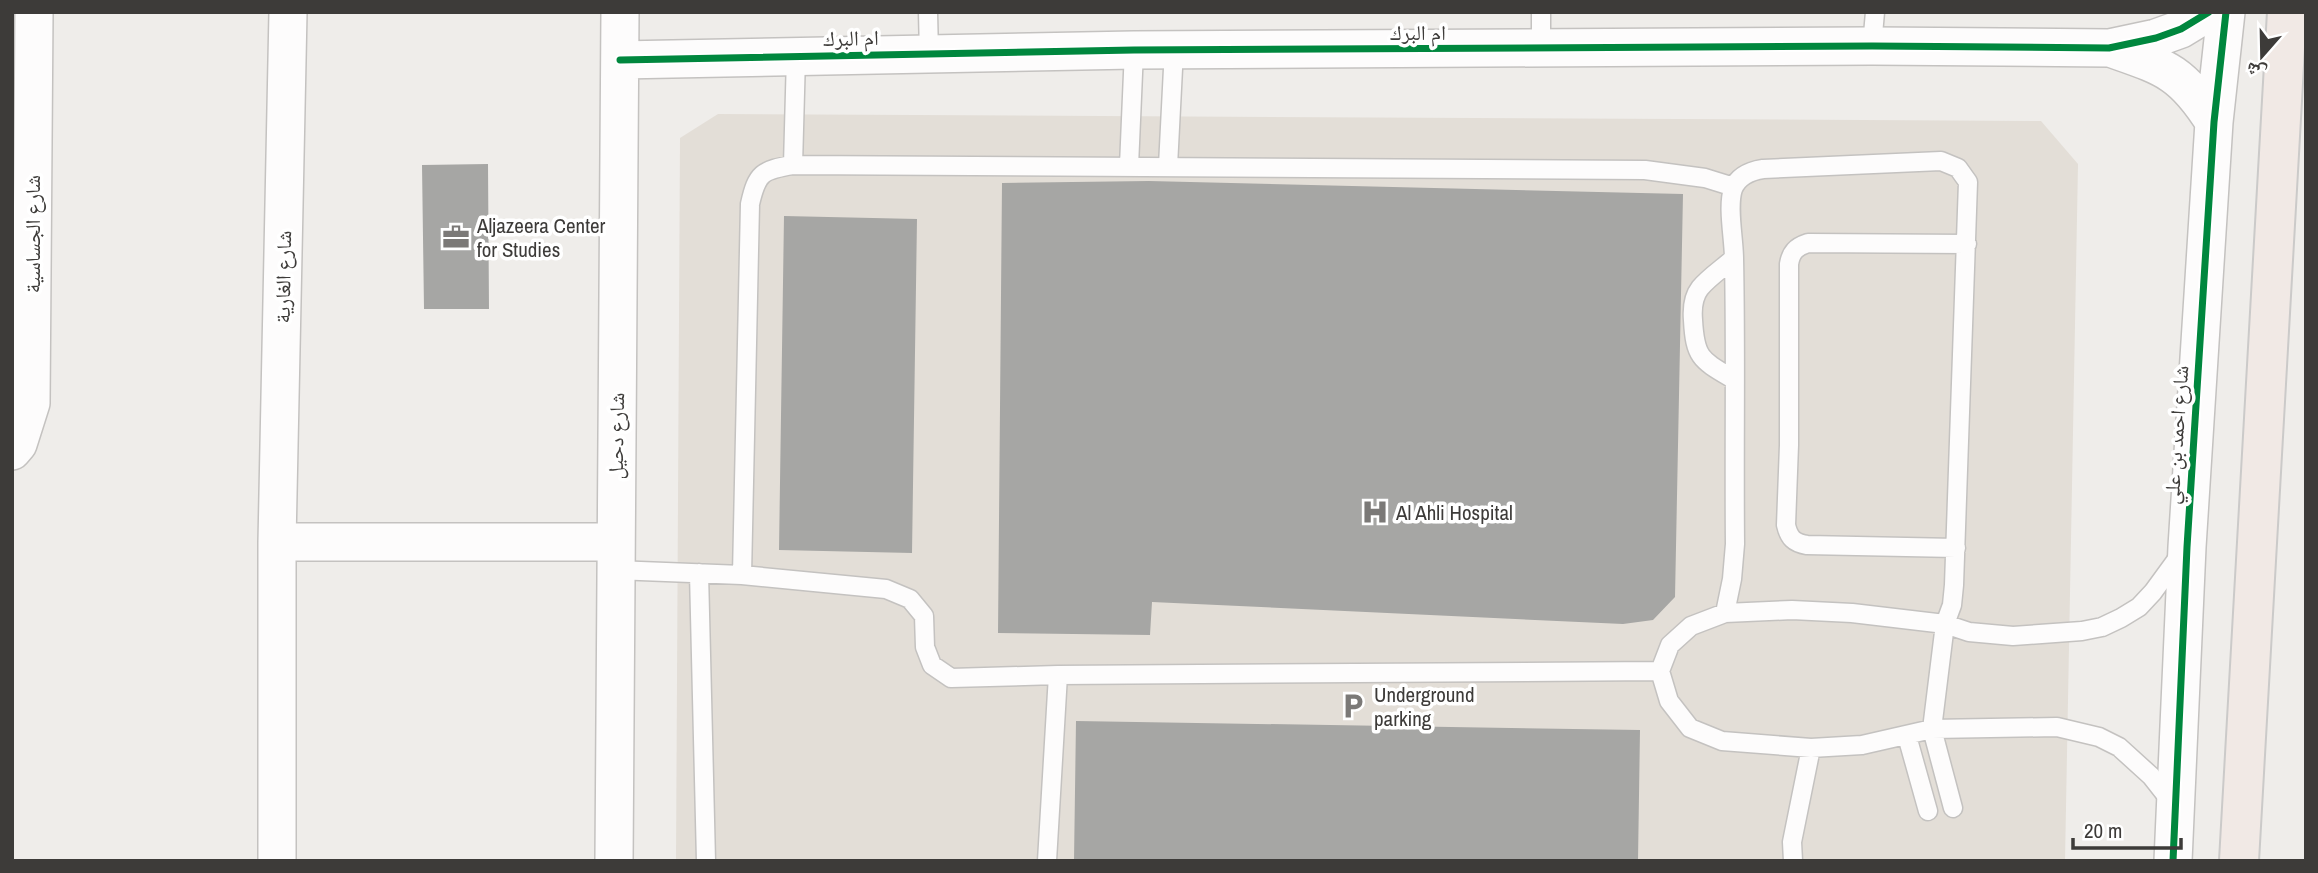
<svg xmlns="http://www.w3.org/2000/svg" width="2318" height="873" viewBox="0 0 2318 873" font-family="'Archivo Narrow','Noto Naskh Arabic',sans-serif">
<rect width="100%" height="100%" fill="#efedea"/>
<path fill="#e3ded7" d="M718,114L2041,121L2078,164L2065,861H676L680,138Z"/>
<path fill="#a6a6a4" d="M488,164L489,309H424L422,165Z
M1149,181L1683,194L1675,597L1653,620L1623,624L1152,602L1150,635L998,633L1002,183Z
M784,216L917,219L912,553L779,550Z
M1076,721L1640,730L1638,861H1074Z"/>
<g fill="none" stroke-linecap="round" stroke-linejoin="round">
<defs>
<path id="lane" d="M928,12L929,54
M1872,46L1875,12
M1541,49V12
M793,165L796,56
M1129,166L1134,50
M1168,166L1174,49
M1733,379C1701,360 1695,358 1693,320C1692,308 1693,297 1700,288C1709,277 1723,268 1734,258
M1956,548L1807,545C1794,543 1789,538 1786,525L1789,445V264C1791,252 1796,247 1808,243L1967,244
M615,570L742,575L886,589L910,599L924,616L925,647L932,665L951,678L1058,675L1660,671
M699,573L706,861
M742,575L750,204C757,173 762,170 793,165L1645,170L1705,178L1734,187
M1725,613L1732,579L1735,544C1734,449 1736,354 1734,259C1734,239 1727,207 1733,189C1738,176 1750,171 1763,169L1941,161L1958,168L1968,182L1954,585L1952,605L1945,624L1932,729L1953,808
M1907,736L1928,811
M2173,804L2151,776L2119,747L2099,737L2057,727L1932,729L1862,745L1811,748L1722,741L1690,728L1669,701L1660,671L1670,645L1691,626L1725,613L1792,610L1852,613L1945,624L1969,632L2013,636L2082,631L2102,627L2121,618L2139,607L2153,592L2180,555
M1047,861L1058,675
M1793,861L1792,842L1811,748"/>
<path id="street" d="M2110,48C2164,67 2182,71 2214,122
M620,60L1134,50L1872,46L2109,48L2156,38L2181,29L2209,12
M12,451L18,444L31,403L34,12
M277,542H615
M277,861V542L288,12
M614,861L620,12
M2173,861L2187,547L2214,122L2226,12"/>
<path id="primary" d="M2239,861L2287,12"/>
</defs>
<use href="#lane" stroke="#c4c2c0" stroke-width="21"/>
<use href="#street" stroke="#c4c2c0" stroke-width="40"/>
<use href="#primary" stroke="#cbcac9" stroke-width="42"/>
<use href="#lane" stroke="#fdfcfc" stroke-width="18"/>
<use href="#street" stroke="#fdfcfc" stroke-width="37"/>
<use href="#primary" stroke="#f1e9e5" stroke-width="38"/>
<defs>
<path id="cycleway" d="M620,60L1134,50L1872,46L2109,48L2156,38L2181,29L2209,12
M2173,861L2187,547L2214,122L2226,12"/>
</defs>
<use href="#cycleway" stroke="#fff" stroke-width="11"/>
<use href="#cycleway" stroke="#00873e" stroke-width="7"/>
</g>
<defs>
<symbol id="office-bare" viewBox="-9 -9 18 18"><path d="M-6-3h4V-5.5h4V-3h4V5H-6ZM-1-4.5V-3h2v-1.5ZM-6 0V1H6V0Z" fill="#7b7977" stroke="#fff" stroke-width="2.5" paint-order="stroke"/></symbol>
<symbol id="hospital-bare" viewBox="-9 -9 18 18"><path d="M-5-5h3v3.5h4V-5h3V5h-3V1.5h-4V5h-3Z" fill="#7b7977" stroke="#fff" stroke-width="2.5" paint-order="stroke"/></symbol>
<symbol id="parking-bare" viewBox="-9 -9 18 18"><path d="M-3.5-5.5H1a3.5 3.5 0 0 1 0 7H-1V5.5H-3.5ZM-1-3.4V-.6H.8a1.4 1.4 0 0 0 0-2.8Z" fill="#7b7977" stroke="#fff" stroke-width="2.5" paint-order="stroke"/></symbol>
</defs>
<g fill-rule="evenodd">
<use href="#office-bare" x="437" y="218" width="38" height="38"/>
<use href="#hospital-bare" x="1356" y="493" width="38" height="38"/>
<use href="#parking-bare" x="1334" y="687" width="38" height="38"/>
</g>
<g text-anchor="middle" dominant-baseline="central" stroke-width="7" stroke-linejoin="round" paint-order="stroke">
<g font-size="21" fill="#3d3b39" stroke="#fff">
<text x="1418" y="32">ام البرك</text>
<text transform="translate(851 38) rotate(-1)">ام البرك</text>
<text transform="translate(32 234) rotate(-90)">شارع الجساسية</text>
<text transform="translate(283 277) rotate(-89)">شارع الغارية</text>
<text transform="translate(2176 435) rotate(-86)">شارع احمد بن علي</text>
<text transform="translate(616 436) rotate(-89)">شارع دحيل</text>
</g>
<g font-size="21" fill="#3d3b39" stroke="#fff" text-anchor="start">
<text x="477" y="225">Aljazeera Center<tspan x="477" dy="24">for Studies</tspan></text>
<text x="1396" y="512">Al Ahli Hospital</text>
<text x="1374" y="694">Underground<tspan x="1374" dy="24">parking</tspan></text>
</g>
</g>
<rect width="2318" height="873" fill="none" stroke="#3d3b39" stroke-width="28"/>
<g transform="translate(2262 56) rotate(200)" stroke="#ffffff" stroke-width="5" paint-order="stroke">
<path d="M0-5L12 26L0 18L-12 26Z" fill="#3d3b39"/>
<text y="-10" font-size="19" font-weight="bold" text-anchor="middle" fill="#3d3b39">ش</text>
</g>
<path d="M2073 838v10h108v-10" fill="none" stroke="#3d3b39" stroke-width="3.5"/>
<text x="2084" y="838" font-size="21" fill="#3d3b39" stroke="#ffffff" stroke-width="5" paint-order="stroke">20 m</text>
</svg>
